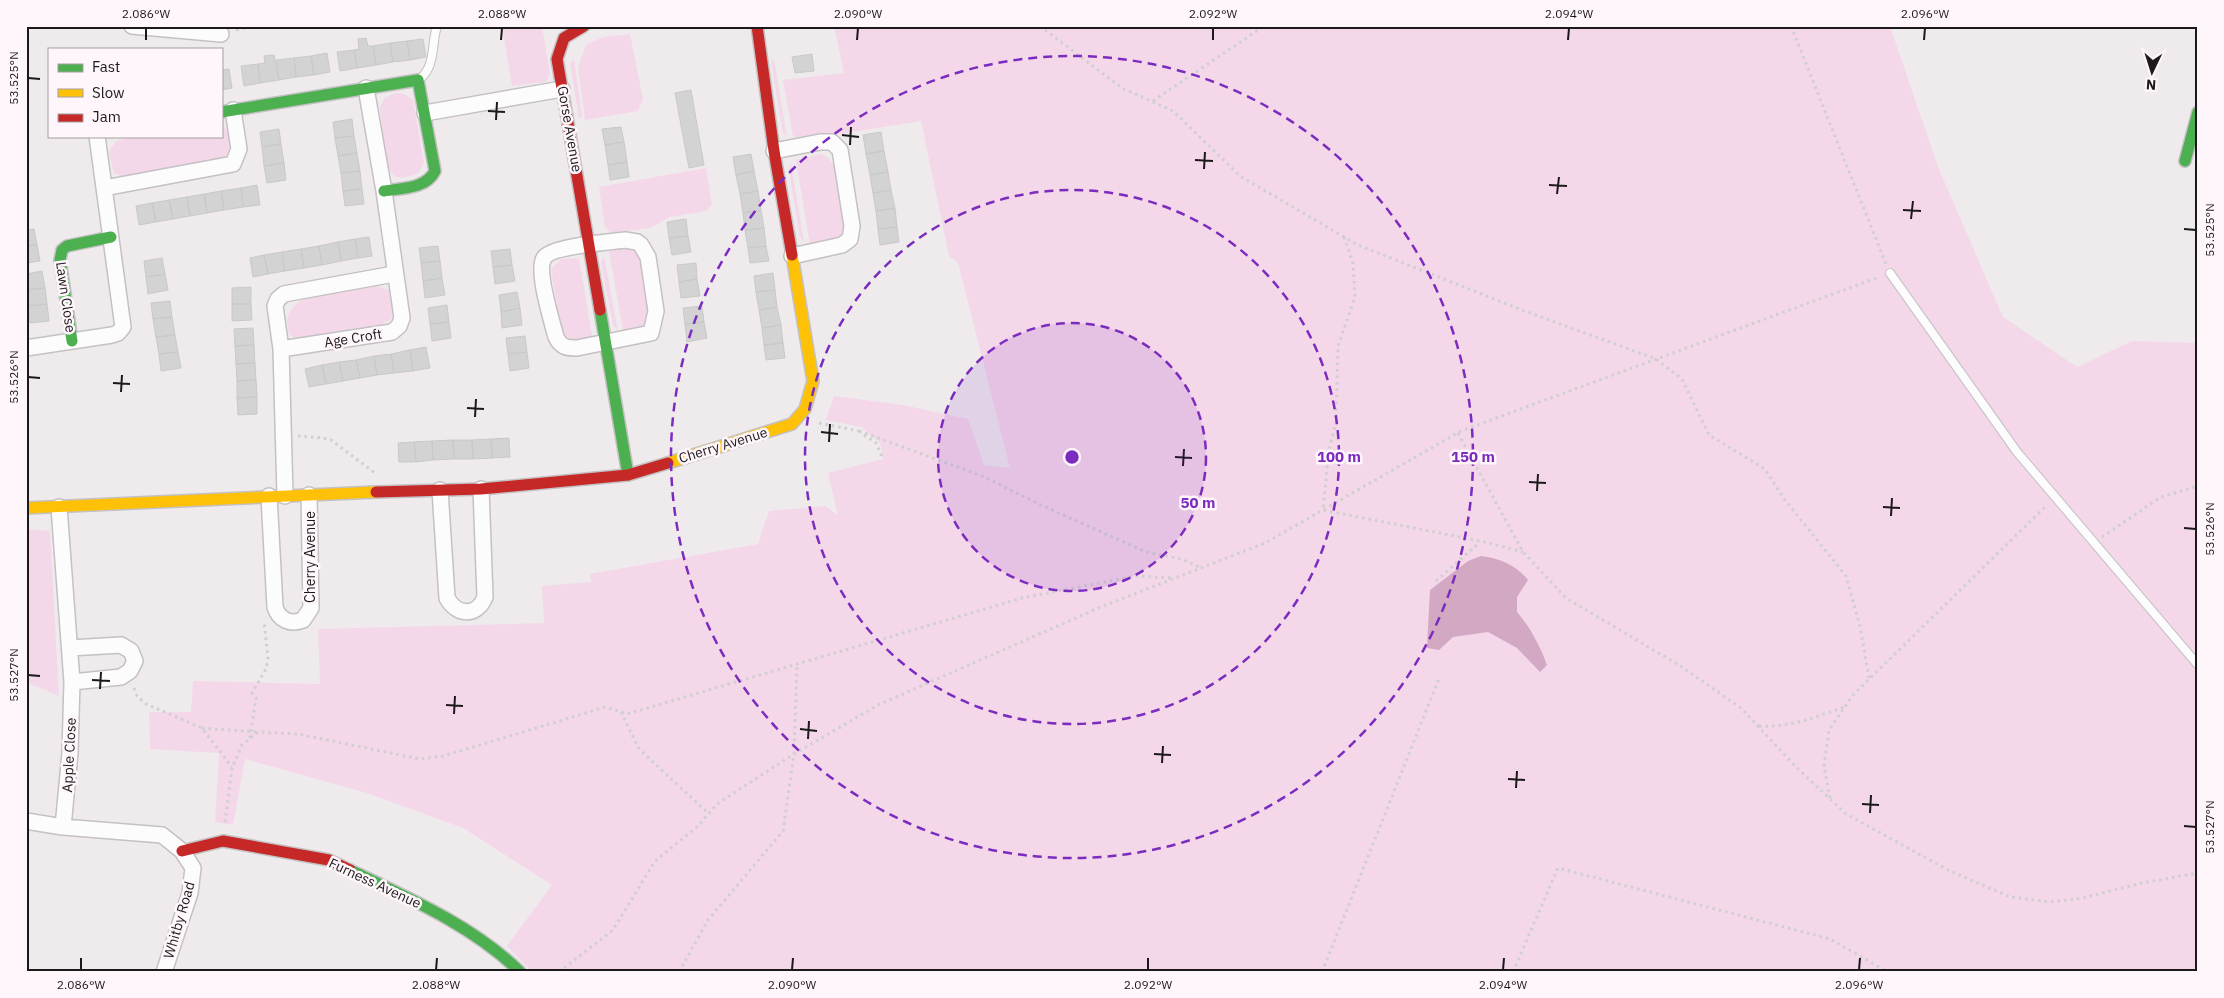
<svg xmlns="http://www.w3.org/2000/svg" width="2224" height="998" viewBox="0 0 2224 998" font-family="'IBM Plex Sans',sans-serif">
<rect width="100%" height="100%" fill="#efebed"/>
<path fill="#f4d7e9" d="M502,26H542L550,74L546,82L512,86Z
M834,26H1890L1938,167L2003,317L2077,367L2132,341L2198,343V972H532L507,946L552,885L463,828L367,793L245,759L233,825L215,822L219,753L150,749L149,712H191L193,681L320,684L318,629L544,623L542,586L591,582L590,574L758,544L769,511L826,506L838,516L828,473L883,459L880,443L861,427L826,420L834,396L903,405L968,419L984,465L1010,468L958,263L949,256L921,121L802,140L793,136L783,80L844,73Z
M630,34L643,99L638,111L585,120L578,67L586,45L603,37Z
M574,59L582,117L579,118L570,63Z
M774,59L787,137L783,133L771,62Z
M394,93L404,94L413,99L424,163L418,173C411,176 399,181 392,174C383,164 382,121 380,107L384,99Z
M221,123C231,133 232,142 227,156L214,162L124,177L114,173L109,152L116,141L136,136H221Z
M821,154L827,157L835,166L845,229L842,237L810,245L796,160Z
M791,164L804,242L800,237L789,171Z
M706,168L712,205L706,211L670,217L650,228L611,233L605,227L599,187Z
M621,247L635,249L641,255L652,313L648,325L624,335L609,252Z
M604,256L618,331L613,325L601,263Z
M579,258L592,336L590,341H572L561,330L551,269L561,259Z
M378,286L391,291L394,313L390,320L373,328L296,339L290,335C283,317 290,305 307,298Z
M26,529L50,531L59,696L26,682Z"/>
<path fill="#d2a8c3" d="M1481,556C1499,558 1516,565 1528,580L1517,597V612C1530,627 1540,646 1547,665L1540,672L1517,648L1488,632L1453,637L1439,650L1427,648L1430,590L1468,561Z"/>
<path fill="#d3d3d4" stroke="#c9c9ca" d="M366,38L368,46H373L376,65L357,68L354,50L359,49L358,39Z
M423,39L426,57L410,60L407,41Z
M407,41L410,60L393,62L390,43Z
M390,43L393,62L376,65L373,46Z
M354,50L357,68L340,71L337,52Z
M327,53L330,72L314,75L311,56Z
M812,54L814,71L795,73L792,57Z
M274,55L279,80L260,83L258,64L265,63L264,56Z
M311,56L314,75L296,77L294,58Z
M294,58L296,77L279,80L276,60Z
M258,64L260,83L244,86L241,66Z
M229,69L232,88L221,90V70Z
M691,90L704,165L689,168L675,93Z
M352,119L354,136L335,138L333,122Z
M621,127L624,142L605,145L602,129Z
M279,129L281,144L262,147L260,132Z
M881,132L884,151L866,154L863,135Z
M354,136L357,153L338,156L335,138Z
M624,142L627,162L608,165L605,145Z
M281,144L284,163L264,166L262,147Z
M884,151L888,172L870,175L866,154Z
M357,153L360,171L341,173L338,156Z
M751,154L754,171L736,175L733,157Z
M627,162L629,177L610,180L608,165Z
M284,163L286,180L267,183L264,166Z
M360,171L362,189L343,191L341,173Z
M754,171L758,191L740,194L736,175Z
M888,172L891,190L873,193L870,175Z
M257,185L260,205L243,207L241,188Z
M241,188L243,207L224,210L221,191Z
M362,189L364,204L345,206L343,191Z
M891,190L895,208L876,211L873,193Z
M221,191L224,210L207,213L204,194Z
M758,191L761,210L743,213L740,194Z
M204,194L207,213L190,216L187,197Z
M187,197L190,216L173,219L169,200Z
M169,200L173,219L156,222L152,203Z
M152,203L156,222L139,225L136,206Z
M895,208L897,227L878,229L876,211Z
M761,210L764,228L745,230L743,213Z
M686,219L688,236L669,238L667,222Z
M897,227L899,242L880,245L878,229Z
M764,228L766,246L748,248L745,230Z
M34,229L37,245L26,246V230Z
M688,236L691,252L672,255L669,238Z
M369,237L372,256L358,258L355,239Z
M355,239L358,258L341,261L338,242Z
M338,242L341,261L322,265L319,246Z
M37,245L40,261L26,263V246Z
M319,246L322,265L304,268L301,249Z
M438,246L440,261L421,263L419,248Z
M766,246L769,261L750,263L748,248Z
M301,249L304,268L285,271L282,252Z
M510,249L512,265L493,267L491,251Z
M282,252L285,271L268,274L264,255Z
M264,255L268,274L253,277L250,258Z
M162,258L165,274L146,277L144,261Z
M440,261L442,278L423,281L421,263Z
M696,263L697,279L679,282L677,265Z
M512,265L515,281L495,284L493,267Z
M42,271L45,288L26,290V274Z
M773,273L775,290L756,292L754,276Z
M165,274L168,290L148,294L146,277Z
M442,278L445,295L425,298L423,281Z
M697,279L700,296L681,298L679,282Z
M251,287V304H232V288Z
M45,288L47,304L28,306L26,290Z
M775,290L777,307L759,310L756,292Z
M517,292L520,308L501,312L499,295Z
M170,301L172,317L153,319L151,303Z
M47,304L49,321L30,323L28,306Z
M232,304H251L252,320L232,321Z
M447,305L449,322L430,324L428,308Z
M702,306L704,322L685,324L683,308Z
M777,307L781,325L762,328L759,310Z
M520,308L522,325L502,328L501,312Z
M172,317L175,335L156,337L153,319Z
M449,322L451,338L432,341L430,324Z
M704,322L707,338L687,342L685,324Z
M781,325L783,343L764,345L762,328Z
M253,328L254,345L235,346L234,329Z
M175,335L178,352L159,354L156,337Z
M525,336L527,352L508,354L506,338Z
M783,343L785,358L766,360L764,345Z
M254,345L255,363L236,364L235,346Z
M426,347L430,368L413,371L410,350Z
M410,350L413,371L394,373L391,354Z
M178,352L181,368L161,371L159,354Z
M527,352L529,368L510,371L508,354Z
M391,354L394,373L377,375L374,356Z
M374,356L377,375L360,378L356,360Z
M356,360L360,378L343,381L339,362Z
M339,362L343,381L326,384L322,365Z
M255,363L256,380L237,381L236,364Z
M322,365L326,384L309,387L305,369Z
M256,380L257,397L237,398V381Z
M257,397V414L238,415L237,398Z
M509,438L510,457L492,458L491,439Z
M491,439L492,458L473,459L472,440Z
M453,440L454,459L433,460L432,441Z
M453,440H472L473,459H454Z
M432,441L433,460L416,462L414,442Z
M414,442L416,462H399L398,443Z"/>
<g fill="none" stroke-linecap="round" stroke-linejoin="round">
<defs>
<path id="lane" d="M420,79C436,65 431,45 437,26
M1890,273L2017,452L2198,665"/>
<path id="street" d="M132,26L221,34
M425,113L562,89
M774,151L820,142H832L840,150L852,226L850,239L842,245L792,256
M104,188L233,164L239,149L233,110
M625,240L637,242L641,245L648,257L656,311L651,333L577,348C566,348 561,347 556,337C552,322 536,270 544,258C551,246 611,242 625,240Z
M26,348L112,335L118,333L123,327L97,136
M281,349L275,306L278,299L284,294L394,274
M440,490L447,598C457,616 477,617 485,597L481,489
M269,496L275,607C279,620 290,625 303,620L311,608L309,495
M285,496L281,349L392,332L399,326L402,318L384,191L366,88
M59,507L72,682L70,753L63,827
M70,648L121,645L131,651L135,661L130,671L121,677L72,682
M26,821L63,827L162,835L182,851L193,868L190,893L164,972"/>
<path id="fast" d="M221,112L418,80L435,171C426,189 402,188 384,191
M2185,161L2198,112
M600,310L628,475
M72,341L60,260L62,250L67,246L111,237
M350,870C407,897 475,927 520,972"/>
<path id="slow" d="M668,463L792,424L805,409L813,381L792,255
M26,508L376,492"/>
<path id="jam" d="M584,26L564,38L557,59L600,310
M757,26L774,151L792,255
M376,492L481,489L628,475L668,463
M182,851L223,841L329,860L350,870"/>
</defs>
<use href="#lane" stroke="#c4c1c3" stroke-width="10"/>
<use href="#street" stroke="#c4c1c3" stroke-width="18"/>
<use href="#fast" stroke="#c4c1c3" stroke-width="14"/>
<use href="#slow" stroke="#c4c1c3" stroke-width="14"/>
<use href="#jam" stroke="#c4c1c3" stroke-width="14"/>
<path stroke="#d0cfcf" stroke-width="3" stroke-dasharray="2.5 4" stroke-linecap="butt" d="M1040,26L1122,88L1173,111L1240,176L1358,245L1522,310L1656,359L1682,379L1709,435L1765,469L1785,500L1846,576L1860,626L1869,678
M1791,26L1886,264
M236,30L252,26
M1153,101L1264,26
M1344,237L1353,263L1355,297L1338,346L1336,422L1329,450L1323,510L1485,542L1523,552
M819,423L859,431
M859,431L982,476L1041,505L1146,552L1181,559L1202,568
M1458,433L1523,552L1566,598L1682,667L1741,708L1796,767L1846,814L1948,870L2010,897L2050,902L2083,898L2142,883L2198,873
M864,435L876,443L883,459
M298,436L323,438L331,440L375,473
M2102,537L2161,497L2198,486
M1436,581L1480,542
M134,688L137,696L146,704L202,728L232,767
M621,712L639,749L709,814
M1759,726C1789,728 1816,717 1844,707
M202,728L258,732
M250,738L256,698L252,693L266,669L268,659L264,621
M1830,798L1824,766L1829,730L1853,695L2047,505
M225,822L232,768L242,745L258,732L298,734L420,759L443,756L606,707L627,714L1022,598L1136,576L1174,578
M559,972L613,930L655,861L697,827L717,804L794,754L880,704L1101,607L1265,543L1461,431L1879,277
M679,972L708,920L783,831L794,754L797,664
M1322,972L1440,676
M1513,972L1558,868L1830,939L1888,972"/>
<use href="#lane" stroke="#fdfcfc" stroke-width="8"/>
<use href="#street" stroke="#fdfcfc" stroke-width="15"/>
<use href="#fast" stroke="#4caf50" stroke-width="11"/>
<use href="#slow" stroke="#ffc107" stroke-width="11"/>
<use href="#jam" stroke="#c62828" stroke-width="11"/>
</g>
<path fill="none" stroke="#1c191b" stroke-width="2" d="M146,40V28M501,40L502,28M857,40L858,28M1213,40V28M1568,40L1569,28M1924,40L1925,28M28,78L40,79M488,111L505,112M496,120L497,102M842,135L859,137M850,145L851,127M1195,160L1213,161M1204,169L1205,152M1549,185L1567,186M1557,194L1559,177M1903,210L1921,211M1911,219L1913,201M2184,229L2196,230M28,377L40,378M113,383L130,384M121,392L122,375M467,408L484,409M475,417L476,399M821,432L838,434M829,442L830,424M1175,457L1192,458M1183,466L1184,449M1529,482L1546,483M1537,491L1538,474M1883,507L1900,508M1891,516L1892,498M2184,528L2196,529M28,675L40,676M92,680L110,681M100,689L101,672M446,705L463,706M454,714L455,696M800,729L817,731M808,739L809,721M1154,754L1171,755M1162,763L1163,746M1508,779L1525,780M1516,788L1517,771M1862,804L1879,805M1870,813L1871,795M2184,826L2196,827M81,970V958M436,970L437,958M792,970L793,958M1148,970V958M1503,970L1504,958M1859,970L1860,958"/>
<circle cx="1072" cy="457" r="134" fill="#7b2cbf" fill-opacity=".12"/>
<g fill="none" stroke="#7b2cbf" stroke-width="2.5" stroke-dasharray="9 6">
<circle cx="1072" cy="457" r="134"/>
<circle cx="1072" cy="457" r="267"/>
<circle cx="1072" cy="457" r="401"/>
</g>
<g text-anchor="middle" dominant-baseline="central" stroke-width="5" stroke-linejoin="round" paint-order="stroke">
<g font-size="14" fill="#1c191b" stroke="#fff6fb">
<text transform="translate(570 129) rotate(80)">Gorse Avenue</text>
<text transform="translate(66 297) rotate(82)">Lawn Close</text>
<text transform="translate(353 338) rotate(-9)">Age Croft</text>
<text transform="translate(723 445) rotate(-17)">Cherry Avenue</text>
<text transform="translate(310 557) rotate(-90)">Cherry Avenue</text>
<text transform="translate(69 755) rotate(-87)">Apple Close</text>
<text transform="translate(375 883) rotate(25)">Furness Avenue</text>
<text transform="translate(179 920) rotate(-74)">Whitby Road</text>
</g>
</g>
<circle cx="1072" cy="457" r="8" fill="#7b2cbf" stroke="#fff6fb" stroke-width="2.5"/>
<g font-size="15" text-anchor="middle" font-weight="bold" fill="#7b2cbf" stroke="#fff6fb" stroke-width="5" stroke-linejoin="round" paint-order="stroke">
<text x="1339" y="462">100 m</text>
<text x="1473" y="462">150 m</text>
<text x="1198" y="508">50 m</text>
</g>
<rect width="2224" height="998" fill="none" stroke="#fff6fb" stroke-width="55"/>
<rect x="48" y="48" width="175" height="90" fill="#fff6fb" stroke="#a49ea1"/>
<rect x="58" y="64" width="25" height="8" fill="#4caf50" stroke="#a49ea1"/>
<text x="92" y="72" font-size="15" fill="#1c191b">Fast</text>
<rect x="58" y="89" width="25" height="8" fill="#ffc107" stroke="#a49ea1"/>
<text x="92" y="98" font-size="15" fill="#1c191b">Slow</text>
<rect x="58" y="114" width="25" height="8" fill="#c62828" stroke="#a49ea1"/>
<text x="92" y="122" font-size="15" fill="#1c191b">Jam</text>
<g transform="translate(2152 72) rotate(184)" stroke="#fff6fb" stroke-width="4" paint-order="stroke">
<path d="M0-4L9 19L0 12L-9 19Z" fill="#1c191b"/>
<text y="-8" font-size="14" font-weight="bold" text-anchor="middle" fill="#1c191b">N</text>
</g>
<rect x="28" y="28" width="2168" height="942" fill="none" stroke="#1c191b" stroke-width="2"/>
<g font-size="12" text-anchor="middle" fill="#1c191b">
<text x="146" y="18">2.086°W</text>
<text x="502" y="18">2.088°W</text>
<text x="858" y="18">2.090°W</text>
<text x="1213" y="18">2.092°W</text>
<text x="1569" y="18">2.094°W</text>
<text x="1925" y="18">2.096°W</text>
<text transform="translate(14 78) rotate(-90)" y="4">53.525°N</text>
<text transform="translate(2210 230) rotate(-90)" y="4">53.525°N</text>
<text transform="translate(14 377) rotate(-90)" y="4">53.526°N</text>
<text transform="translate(2210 529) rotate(-90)" y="4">53.526°N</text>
<text transform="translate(14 675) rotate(-90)" y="4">53.527°N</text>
<text transform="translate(2210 827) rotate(-90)" y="4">53.527°N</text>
<text x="81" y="989">2.086°W</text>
<text x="436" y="989">2.088°W</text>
<text x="792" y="989">2.090°W</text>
<text x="1148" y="989">2.092°W</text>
<text x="1503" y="989">2.094°W</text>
<text x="1859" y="989">2.096°W</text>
</g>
</svg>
